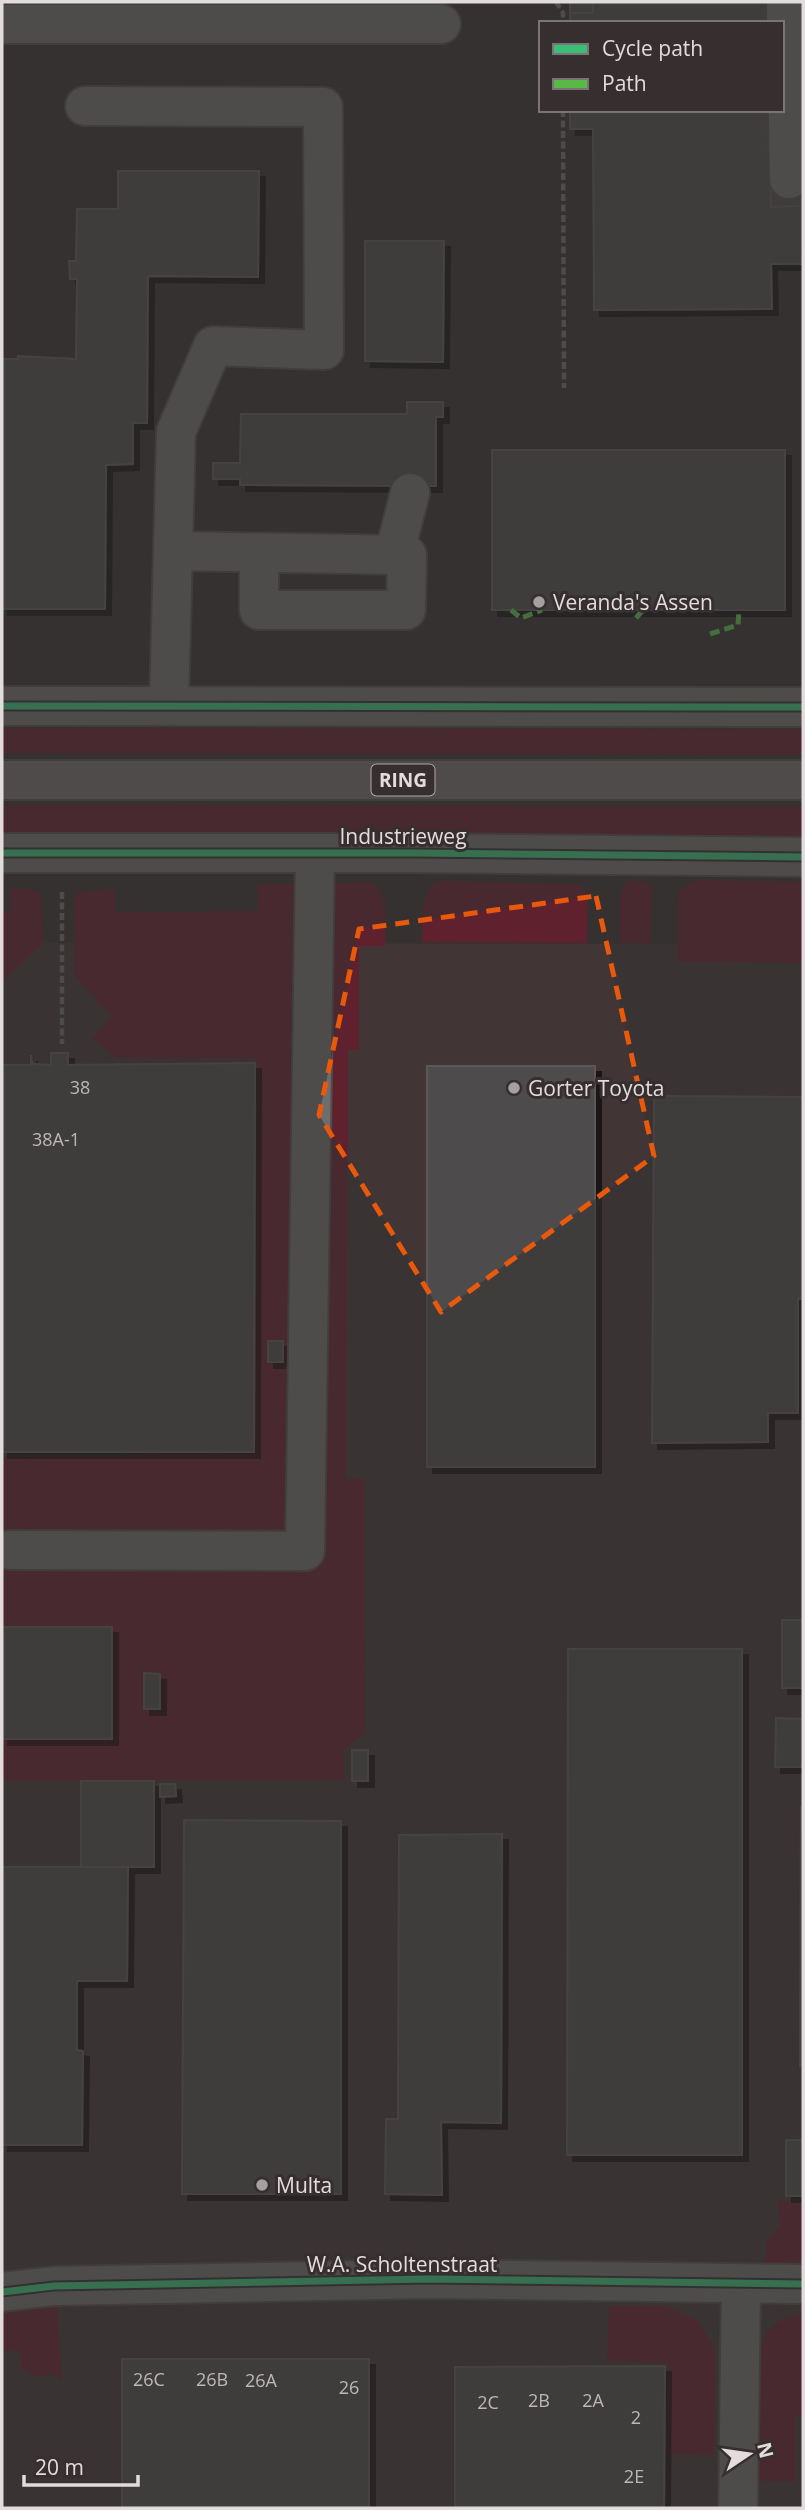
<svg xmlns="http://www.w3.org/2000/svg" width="805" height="2510" viewBox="0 0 805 2510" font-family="'Open Sans',sans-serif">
<defs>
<filter id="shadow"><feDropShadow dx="6" dy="6" stdDeviation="0" flood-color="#0009"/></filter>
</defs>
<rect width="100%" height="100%" fill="#353131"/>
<path fill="#423536" d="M2,943L803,944V2508H2Z"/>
<path fill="#60212e" d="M2,728L803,729V755L2,753Z
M2,805L803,806V841L2,838Z
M697,880L803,882V963L677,962L678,891Z
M438,881L580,884L588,896L587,943L422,942C423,921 418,893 438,881Z
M627,881L647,882L652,889L650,943H620V895Z
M372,882C391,898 385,923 385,946H359V1050H348L346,1478L364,1479L365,1734L344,1749V1780L2,1781V1457L254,1453L257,1058H117L92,1038L112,1017L75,977L74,900L78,892L115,889V912L258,911V884Z
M10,888L36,890L41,897L43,943L2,982V911H11Z
M778,2201L803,2202V2262L764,2264L767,2241L780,2226Z
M609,2306H667L698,2321L715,2348L714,2455L669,2454L668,2363L607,2361Z
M57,2307L62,2381L57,2375L31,2376L29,2371L22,2368L18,2350L2,2352V2313Z
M803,2312V2416H795V2482L759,2481V2351C766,2327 779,2318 803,2312Z"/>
<path fill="#4e4b4b" stroke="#5c5859" stroke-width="2" filter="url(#shadow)" d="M570,2H593V13H570Z
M593,2H770V23H570V13H593Z
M570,110H771V207L802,206L803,264H771L772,309L594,310L593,129H570Z
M118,171H259L258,277L148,276L147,423H133V464L106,465L105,609H2V359H18V356L76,359L77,279H70L69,261H76L77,209H118Z
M771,186L802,187V206L771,207Z
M365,241H444L443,362L365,361Z
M407,402H443V417H436V486L240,485V479H213V463H240L241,414H407Z
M492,450H785V610H492Z
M51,1053H68V1065L255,1063L254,1452H2V1065H31V1055L32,1064L51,1065Z
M427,1066H595V1467H427Z
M654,1096L803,1097V1299H798V1413H768V1442L652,1443Z
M268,1341H283V1362H268Z
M782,1620H803V1688H782Z
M2,1627H112V1739H2Z
M568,1649H742V2155H567Z
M144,1673L160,1674V1709H144Z
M776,1718L803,1719V1767H775Z
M352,1750H368V1781H352Z
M81,1781H154V1867H81Z
M160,1784H175L176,1796L160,1797Z
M801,1807H803V2066H800Z
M184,1820L341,1821V2194H182Z
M502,1834L501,2123L441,2122L442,2195L385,2194L386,2119H398L399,1835Z
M2,1867H128L127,1981H77V2050L83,2051L82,2145H2Z
M786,2140H803V2196H786Z
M122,2359H369V2508H122Z
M665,2366L664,2508H455V2367Z"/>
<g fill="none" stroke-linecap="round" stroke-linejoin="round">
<defs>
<path id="minor" d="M786,2L789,179
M2,24H441
M85,106L323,107L324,350L213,346L176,432L169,706
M174,551L407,555L406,610H259V553
M394,555L410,493
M2,706L803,707
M2,853H413L803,857
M11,1550L305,1551L315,853
M2,2292L54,2286L428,2279L803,2284
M738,2508L741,2285"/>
<path id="major" d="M2,780H803"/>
</defs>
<use href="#minor" stroke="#504d4d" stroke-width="42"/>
<use href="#major" stroke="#504d4d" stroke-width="42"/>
<path stroke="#6d6c6c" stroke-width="4.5" stroke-dasharray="7 3.5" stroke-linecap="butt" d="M556,2L563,13V23
M563,110L564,388
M62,892V1044"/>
<use href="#minor" stroke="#6e6c6c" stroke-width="38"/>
<use href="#major" stroke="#706c6c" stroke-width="38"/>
<path stroke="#58b947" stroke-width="5" stroke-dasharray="10 5" stroke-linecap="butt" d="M511,610L521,618L542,610
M636,618L643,610
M710,634L738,625L739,610"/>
<defs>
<path id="cycleway" d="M2,706L803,707
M2,853H413L803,857
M2,2292L54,2286L428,2279L803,2284"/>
</defs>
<use href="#cycleway" stroke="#372f2f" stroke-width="11"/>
<use href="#cycleway" stroke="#3abd76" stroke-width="7"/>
</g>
<path d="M0 0H805V2510H0ZM596,896L654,1156L441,1312L319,1115L359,929Z" fill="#353131" fill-opacity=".55" fill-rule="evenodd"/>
<path fill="none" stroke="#e8590c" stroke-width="5" stroke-dasharray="14 9" stroke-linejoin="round" d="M596,896L654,1156L441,1312L319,1115L359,929Z"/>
<g fill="#a5a0a1" stroke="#372f2f" stroke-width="2.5">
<circle cx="539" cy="602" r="7"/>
<circle cx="514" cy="1088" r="7"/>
<circle cx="262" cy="2185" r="7"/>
</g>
<g text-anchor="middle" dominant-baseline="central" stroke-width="6" stroke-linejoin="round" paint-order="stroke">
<g font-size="18" fill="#bdb8b8">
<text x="80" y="1087">38</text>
<text x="56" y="1139">38A-1</text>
<text x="149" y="2379">26C</text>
<text x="212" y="2379">26B</text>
<text x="261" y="2380">26A</text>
<text x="349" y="2387">26</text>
<text x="539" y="2400">2B</text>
<text x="593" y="2400">2A</text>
<text x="488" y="2402">2C</text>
<text x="636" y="2417">2</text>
<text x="634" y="2476">2E</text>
</g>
<rect fill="#372f2f" stroke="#afa8a9" stroke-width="2" x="371.5" y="764.5" width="63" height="31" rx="5"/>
<g font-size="19" font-weight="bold" fill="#e2dcdd">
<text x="403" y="780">RING</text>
</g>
<g font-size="21" fill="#e2dcdd" stroke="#372f2f" text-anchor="start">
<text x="553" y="602">Veranda's Assen</text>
<text x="528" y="1088">Gorter Toyota</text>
<text x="276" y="2185">Multa</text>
</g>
<g font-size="21" fill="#e2dcdd" stroke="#372f2f">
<text x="403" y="836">Industrieweg</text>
<text x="402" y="2264">W.A. Scholtenstraat</text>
</g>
</g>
<rect width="805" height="2510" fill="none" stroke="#e2dcdd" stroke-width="7"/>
<rect x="539" y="21" width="245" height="91" fill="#372f2f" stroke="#7b7475" stroke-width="2"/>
<rect x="553" y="44" width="35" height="10" fill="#3abd76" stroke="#7b7475" stroke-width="2"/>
<text x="602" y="56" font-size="21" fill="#e2dcdd">Cycle path</text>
<rect x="553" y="79" width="35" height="10" fill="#58b947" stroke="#7b7475" stroke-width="2"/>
<text x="602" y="91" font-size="21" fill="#e2dcdd">Path</text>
<g transform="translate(749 2454) rotate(77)" stroke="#372f2f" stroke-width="5" paint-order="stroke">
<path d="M0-5L12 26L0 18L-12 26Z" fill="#e2dcdd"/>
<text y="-10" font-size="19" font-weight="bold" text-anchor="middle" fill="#e2dcdd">N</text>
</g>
<path d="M24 2475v10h114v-10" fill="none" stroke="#e2dcdd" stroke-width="3.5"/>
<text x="35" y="2475" font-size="21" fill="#e2dcdd" stroke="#372f2f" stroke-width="5" paint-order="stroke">20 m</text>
</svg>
